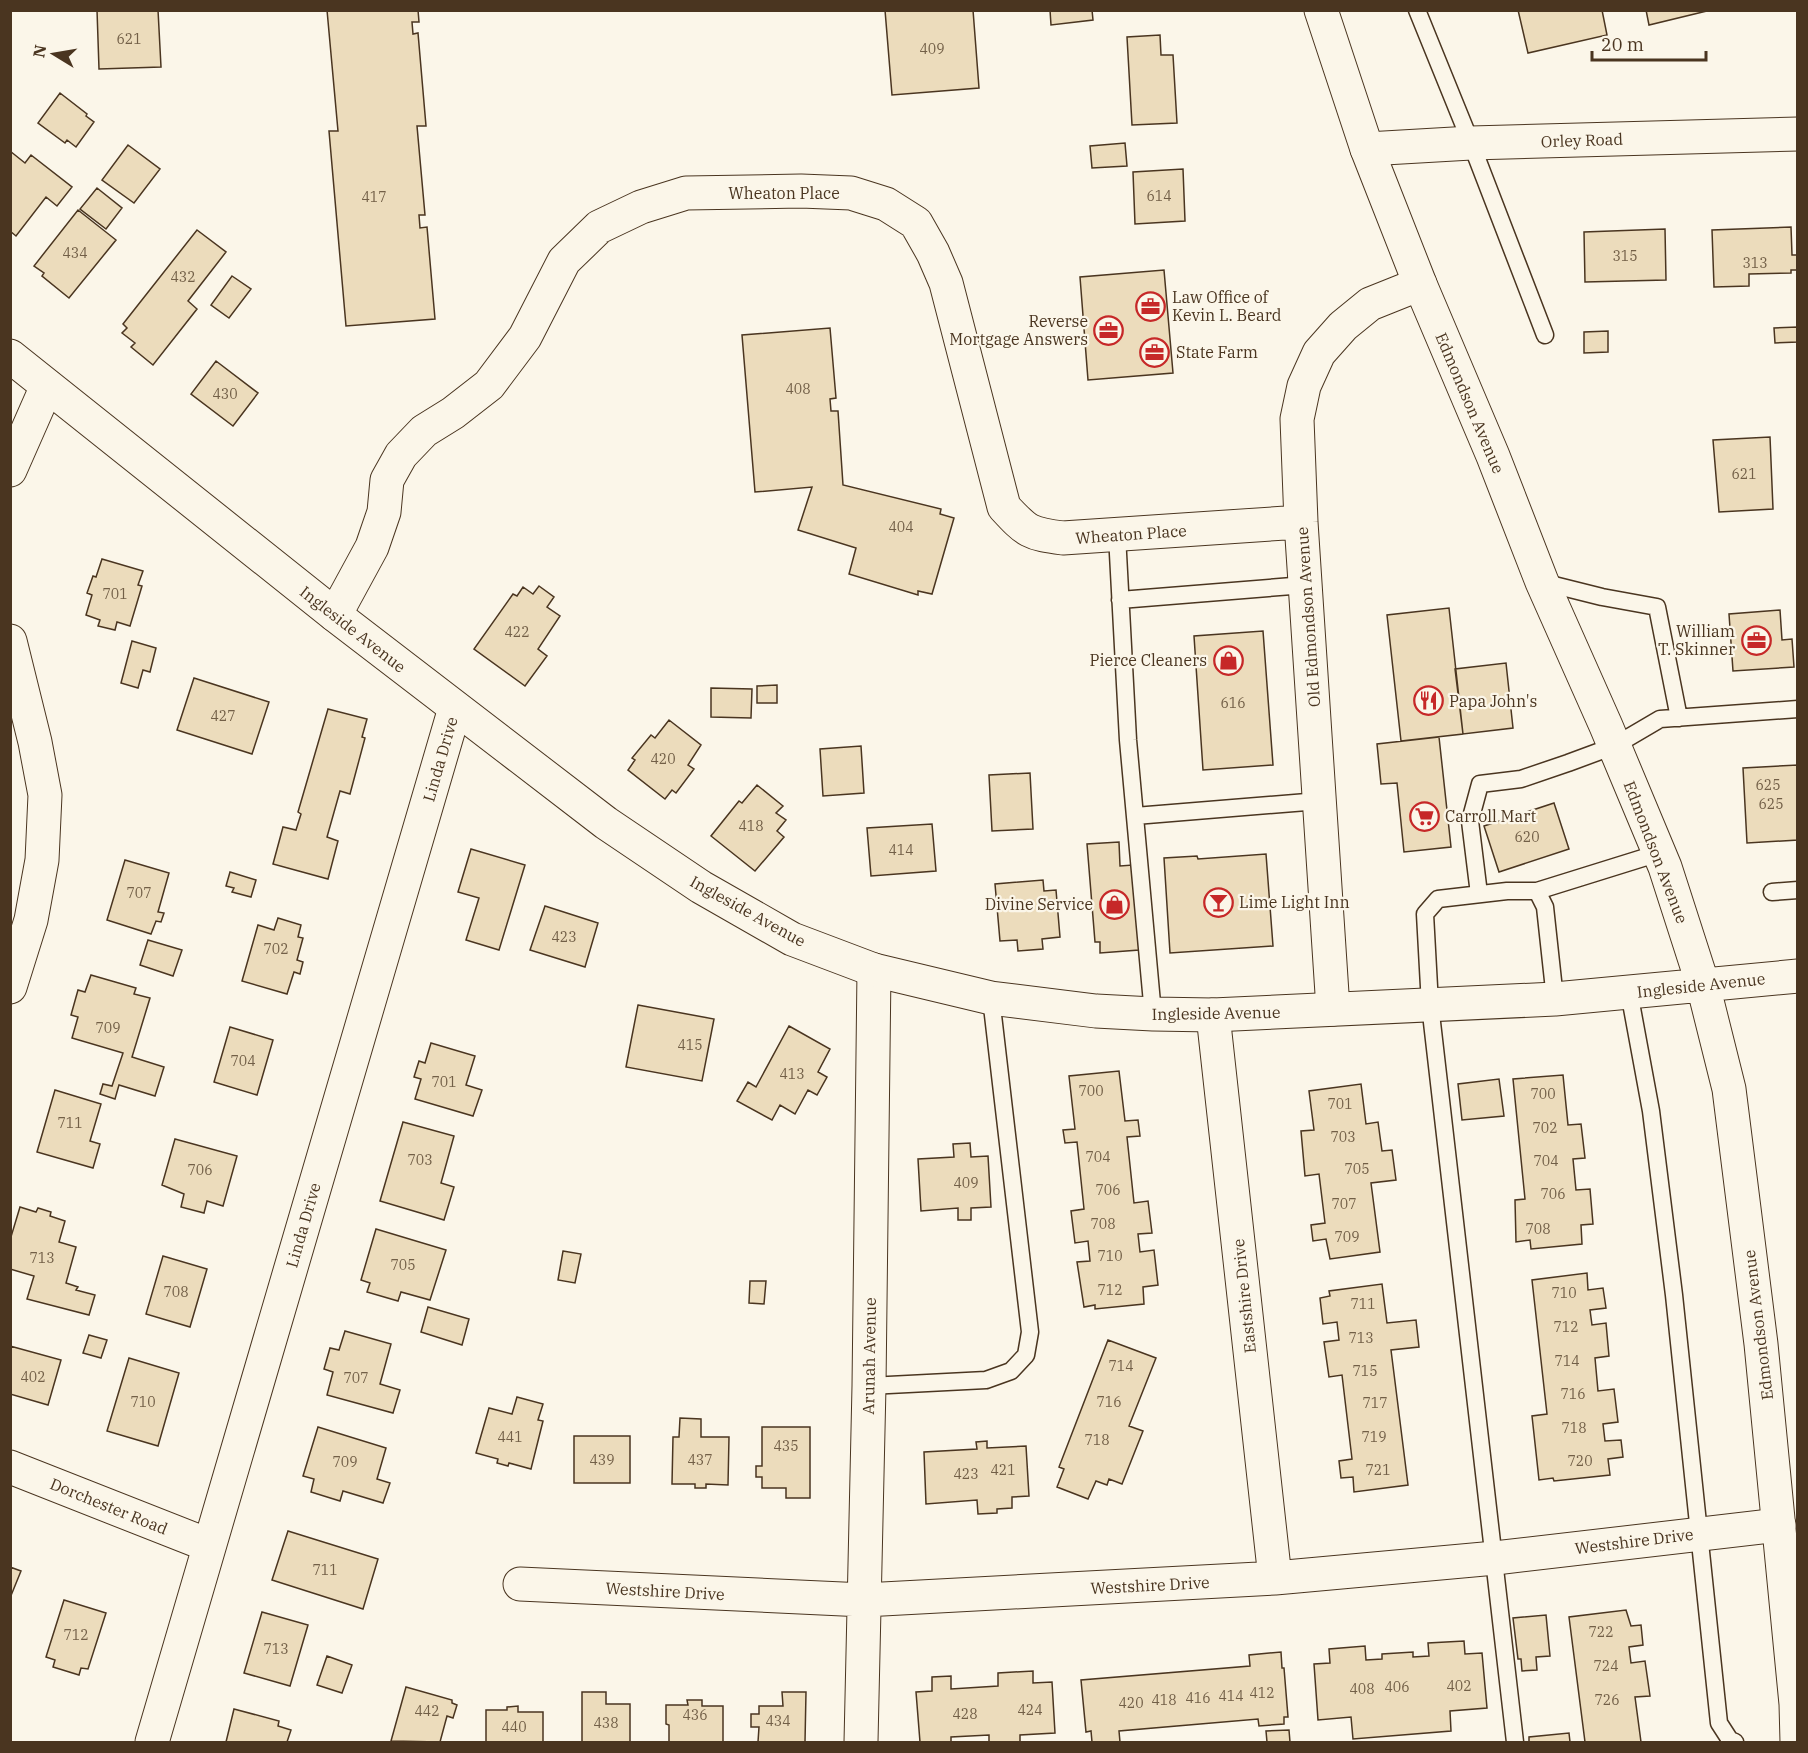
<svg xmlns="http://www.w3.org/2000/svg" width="1808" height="1753" viewBox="0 0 1808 1753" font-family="'IBM Plex Serif',serif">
<rect width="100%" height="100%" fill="#fbf6e9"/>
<path fill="#ecdcbc" stroke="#4a3520" stroke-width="1.5" d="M97,10H158L161,67L99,69Z
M327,10H418L419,22H412L413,34L418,33L426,126H417L425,215H419L420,228L427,227L435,319L346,326L329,131H338Z
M885,10H973L979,88L892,95Z
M1050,10H1092L1093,20L1051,25Z
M1518,10H1602L1607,35L1528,53Z
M1646,10H1711L1649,25Z
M1160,35L1161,55H1173L1177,123L1132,125L1127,37Z
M60,93L87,114L86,116L94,122L76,147L67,140L65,143L38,123Z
M1125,143L1127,166L1092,168L1090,146Z
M128,145L160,169L134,203L102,180Z
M10,151L25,163L31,155L72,187L57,206L46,197L16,236L10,231Z
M1183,169L1185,221L1135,224L1133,172Z
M97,188L122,208L106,229L80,209Z
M78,210L116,240L69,298L42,276L44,273L34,266Z
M1791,227L1792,255H1798V270H1791V273L1749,274V286L1714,287L1712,230Z
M1665,229L1666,280L1585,282L1584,232Z
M197,230L226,252L188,301L197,309L153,365L131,347L135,343L122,333L127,328L123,324Z
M1164,270L1173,373L1088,380L1080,277Z
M232,276L251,289L229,318L211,305Z
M1798,327V342L1775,343L1774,328Z
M830,328L836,398L830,399L831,411H838L843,485L941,509L940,514L954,518L932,594L918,591V595L849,574L856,548L798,530L812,487L755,492L742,335Z
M1608,331V352L1584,353V332Z
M216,361L258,393L233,426L191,394Z
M1770,437L1773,509L1719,512L1713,440Z
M102,559L143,571L138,585L142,586L130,626L117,622L115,630L98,626L100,620L86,615L92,595L87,593L93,576L96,577Z
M539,586L554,597L547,607L560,616L538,649L547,656L525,686L474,649L513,594L517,596L523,587L533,594Z
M1449,608L1463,734L1401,741L1387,615Z
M1780,610L1782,640L1792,639L1794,667L1733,671L1729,614Z
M1263,631L1273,765L1203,770L1194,636Z
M132,641L156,648L150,672L143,670L138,688L121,683Z
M1506,663L1513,728L1463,734L1455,669Z
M194,678L269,702L252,754L177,730Z
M777,685V703H757V686Z
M711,688L752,689L751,718L711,717Z
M328,709L367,719L362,737L365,738L350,794L340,791L327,837L338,841L328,879L273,864L283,827L296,830L301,814L298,812Z
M669,720L701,745L688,765L694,769L676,793L672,790L665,799L628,770L635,760L632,758L651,735L655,738Z
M1439,737L1451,847L1404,852L1397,783L1381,784L1377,744Z
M861,746L864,793L823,796L820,749Z
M1798,765V840L1747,843L1743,768Z
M1030,773L1033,829L992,831L989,775Z
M757,785L783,806L776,813L786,820L777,831L784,837L755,871L711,836L739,801L742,803Z
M1554,803L1569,849L1499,872L1484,826Z
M932,824L936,871L871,876L867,828Z
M1119,842L1120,866L1133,865L1139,950L1100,953V942H1095L1087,844Z
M471,849L525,865L499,950L466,940L479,898L458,892Z
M1266,854L1273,946L1170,953L1164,858L1197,856L1198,859Z
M125,860L169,873L158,912L164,913L161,922L156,921L151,934L107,920Z
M230,872L256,880L251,897L232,892L234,888L226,886Z
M1043,880L1044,891L1056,890L1060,937L1042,939L1043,949L1018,951L1017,940L1000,941L995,884Z
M545,906L598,923L585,967L530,950Z
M278,918L301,925L298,937L303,938L297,960L303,962L300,974L294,972L287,994L242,981L258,925L274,930Z
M148,940L182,950L173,976L140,965Z
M91,975L136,988L134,994L150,998L132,1057L164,1067L155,1096L119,1085L115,1099L100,1094L103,1084L112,1086L123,1053L72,1038L78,1017L71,1015L78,990L85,992Z
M638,1005L714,1019L702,1081L626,1067Z
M789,1026L830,1049L818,1072L827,1077L817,1095L808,1090L795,1114L780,1105L772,1120L737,1101L748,1082L756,1087Z
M230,1027L273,1040L257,1095L214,1082Z
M431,1043L475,1056L466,1085L482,1090L473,1116L415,1099L421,1079L414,1077L419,1061L425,1063Z
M1119,1071L1125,1121L1138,1120L1140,1136L1127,1137L1134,1203L1148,1201L1152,1233L1138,1234L1140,1252L1154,1250L1158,1285L1143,1287L1144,1304L1095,1309V1305L1084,1307L1077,1262L1090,1261L1088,1241L1075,1243L1071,1211L1084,1209L1077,1142L1065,1143L1063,1130L1075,1129L1069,1076Z
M1563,1075L1568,1125L1581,1124L1585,1158L1573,1159L1576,1190L1590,1189L1593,1224L1581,1225L1582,1244L1531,1249L1530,1240L1516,1242L1515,1200L1525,1199L1513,1079Z
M1499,1079L1504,1116L1462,1120L1458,1084Z
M1361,1084L1366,1124L1378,1122L1382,1151L1392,1150L1396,1180L1371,1183L1380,1252L1330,1259L1326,1239L1313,1241L1311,1225L1325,1223L1319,1174L1305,1176L1301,1131L1314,1130L1309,1091Z
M55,1090L101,1104L90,1141L100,1144L93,1168L37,1152Z
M403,1122L454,1136L441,1183L454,1187L444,1220L380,1201Z
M175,1139L237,1156L223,1206L207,1201L204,1213L181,1207L184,1194L162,1185Z
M970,1143L971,1157L988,1156L991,1207L971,1208V1220H958V1208L921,1211L918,1159L954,1157L953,1144Z
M20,1207L36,1212L38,1208L51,1212L50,1216L65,1221L59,1242L76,1247L66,1283L78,1287L76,1290L95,1295L89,1315L27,1299L34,1276L10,1269V1240Z
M376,1229L446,1250L430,1300L401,1292L398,1301L367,1292L370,1283L361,1280Z
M563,1251L581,1254L575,1283L558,1280Z
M163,1256L207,1269L190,1327L146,1314Z
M1587,1273L1588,1290L1603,1288L1606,1308L1590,1310L1592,1325L1606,1323L1609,1356L1595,1358L1598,1391L1614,1389L1618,1422L1603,1424L1605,1441L1621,1440L1623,1457L1608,1459L1610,1475L1554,1481L1553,1478L1539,1480L1532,1416L1547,1414L1532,1280Z
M750,1281H766L764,1304L749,1303Z
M1382,1284L1387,1323L1416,1320L1419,1347L1391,1350L1408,1485L1354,1492L1353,1477L1341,1478L1339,1461L1352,1459L1342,1375L1329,1377L1324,1342L1339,1340L1337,1322L1323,1324L1320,1298L1330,1296L1329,1291Z
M428,1307L469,1319L462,1345L421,1332Z
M345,1331L391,1344L380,1384L400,1390L393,1413L327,1395L333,1372L324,1369L330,1348L339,1350Z
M89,1335L107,1340L101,1358L83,1353Z
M1108,1340L1156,1358L1129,1426L1143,1431L1122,1484L1109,1479L1107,1485L1096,1481L1088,1499L1057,1487L1064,1469L1059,1467Z
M10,1346L61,1360L48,1405L10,1394Z
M129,1358L179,1373L158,1446L107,1431Z
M517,1397L543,1404L538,1420L543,1421L531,1469L509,1463L508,1466L497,1463L498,1459L476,1453L489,1408L512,1414Z
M680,1418L701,1419V1437H729L728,1485L706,1484V1488H695V1484H672L673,1437H679Z
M318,1427L386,1448L377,1479L390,1483L383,1503L343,1491L340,1501L311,1492L314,1479L303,1476Z
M762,1427H810V1498H786V1488H762V1477H756V1466H762Z
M574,1436H630V1483H574Z
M987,1441V1448L1026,1446L1029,1496L1012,1497V1508L997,1509V1513L978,1514L977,1500L926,1504L924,1452L977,1449L976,1442Z
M288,1531L378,1559L363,1609L272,1580Z
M10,1567L21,1571L10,1598Z
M64,1600L106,1613L88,1669L81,1668L79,1675L53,1667L55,1660L46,1657Z
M1626,1610L1631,1626L1641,1625L1643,1645L1629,1647L1631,1663L1645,1661L1650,1696L1635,1697L1641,1742H1585L1569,1617Z
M262,1612L308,1625L290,1686L244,1673Z
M1546,1615L1550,1656L1536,1657L1537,1670L1522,1671L1521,1659H1518L1513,1618Z
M1464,1641L1465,1654L1482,1653L1487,1708L1450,1711L1451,1731L1353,1739L1351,1717L1318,1720L1314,1664L1330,1663L1329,1649L1365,1646L1366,1660L1382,1659V1654L1413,1652V1657L1429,1656L1428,1643Z
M1281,1652L1282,1668H1284L1288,1717H1284V1724L1259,1726L1258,1719L1119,1731L1120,1742H1092L1091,1731L1086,1732L1081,1680L1250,1666L1249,1655Z
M327,1656L352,1665L342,1693L317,1685Z
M1033,1671V1683L1052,1682L1055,1733L1020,1735V1742H989V1735L951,1737V1742H920L916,1692L932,1691V1677L951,1676V1689L998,1686V1673Z
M406,1687L452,1700V1703L457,1705L453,1718L447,1716L440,1742L391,1741Z
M582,1692H606V1704H630V1742H582Z
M782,1692H806L805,1742H758L759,1727H751V1714H759V1706H783Z
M687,1700H702V1706H723V1742H669V1725L666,1724V1705H688Z
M518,1706V1712H543V1742H486V1710H507V1707Z
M234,1709L279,1721L278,1726L291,1730L287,1742H226Z
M1289,1730L1290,1742H1267L1266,1731Z
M1569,1733L1570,1742H1529V1737Z"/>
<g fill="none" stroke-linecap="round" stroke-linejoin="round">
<defs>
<path id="service" d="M1417,10L1471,143L1545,335
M1117,535L1128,740L1153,1014
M1542,582L1602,597L1657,607L1679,718
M1120,600L1305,585
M1135,816L1319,801
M1537,891L1659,853
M1772,892L1798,890
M1479,894L1470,821L1480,784L1521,779L1568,763L1614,746L1660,719L1798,709
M1629,992L1651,1111L1674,1295L1719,1723L1730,1740L1735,1742
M869,1386L986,1380L1011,1371L1026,1355L1030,1332L991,998
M1515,1742L1430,1005L1425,914L1438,899L1507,891H1537L1545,907L1555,999"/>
<path id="minor" d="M1367,149L1471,143L1798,134
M10,470L47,386
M335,615L372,547L384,512L387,480L401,455L424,431L453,413L489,385L525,337L564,261L599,227L641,207L686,193L801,191L851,193L886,204L916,223L933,253L946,283L1004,507C1027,532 1030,534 1063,538L1301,522
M10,641L35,742L45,795L42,860L31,920L10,987
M1333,1009L1301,522L1297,419L1304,386L1319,353L1343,326L1370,304L1420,284
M1213,1015L1275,1578
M10,1467L208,1545
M520,1584L864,1600L1275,1578L1495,1558L1779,1525
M152,1742L455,708
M861,1742L869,1386L874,970"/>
<path id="secondary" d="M1321,10L1367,149L1420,284L1493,456L1542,582L1606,726L1665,867L1703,985L1729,1089L1761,1344L1796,1704L1797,1742
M10,356L335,615L606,823L701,887L792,939L874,970L991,998L1096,1011L1153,1014L1213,1015L1555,999L1798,976"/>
</defs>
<use href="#service" stroke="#4a3520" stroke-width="19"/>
<use href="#minor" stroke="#4a3520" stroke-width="35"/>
<use href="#secondary" stroke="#4a3520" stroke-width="35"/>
<use href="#service" stroke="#fbf6e9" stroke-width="16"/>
<use href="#minor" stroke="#fbf6e9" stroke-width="33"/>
<use href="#secondary" stroke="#fbf6e9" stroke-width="33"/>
</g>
<defs>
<symbol id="office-ring" viewBox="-11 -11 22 22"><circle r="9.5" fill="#fbf6e9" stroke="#c62828" stroke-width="1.5"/><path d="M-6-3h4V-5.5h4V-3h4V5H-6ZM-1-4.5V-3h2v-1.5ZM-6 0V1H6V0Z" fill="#c62828"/></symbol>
<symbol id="shop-ring" viewBox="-11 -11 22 22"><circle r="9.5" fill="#fbf6e9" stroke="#c62828" stroke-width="1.5"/><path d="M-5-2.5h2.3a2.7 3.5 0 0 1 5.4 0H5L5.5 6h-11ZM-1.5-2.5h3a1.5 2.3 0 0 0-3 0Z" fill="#c62828"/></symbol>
<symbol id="restaurant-ring" viewBox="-11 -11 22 22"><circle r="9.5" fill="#fbf6e9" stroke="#c62828" stroke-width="1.5"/><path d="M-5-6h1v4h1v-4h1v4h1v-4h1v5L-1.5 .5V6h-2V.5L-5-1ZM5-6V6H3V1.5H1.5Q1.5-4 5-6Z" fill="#c62828"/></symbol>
<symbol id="supermarket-ring" viewBox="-11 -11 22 22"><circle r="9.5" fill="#fbf6e9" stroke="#c62828" stroke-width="1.5"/><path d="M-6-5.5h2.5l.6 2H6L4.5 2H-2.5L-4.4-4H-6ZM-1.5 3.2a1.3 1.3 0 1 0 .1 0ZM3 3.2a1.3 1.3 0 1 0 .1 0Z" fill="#c62828"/></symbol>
<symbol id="bar-ring" viewBox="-11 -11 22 22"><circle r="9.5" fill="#fbf6e9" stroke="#c62828" stroke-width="1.5"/><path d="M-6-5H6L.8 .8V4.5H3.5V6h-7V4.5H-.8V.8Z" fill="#c62828"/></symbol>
</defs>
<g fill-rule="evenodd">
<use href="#office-ring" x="1134" y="290" width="33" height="33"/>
<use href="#office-ring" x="1092" y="314" width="33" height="33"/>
<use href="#office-ring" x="1138" y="336" width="33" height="33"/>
<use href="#office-ring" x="1740" y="624" width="33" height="33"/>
<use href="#shop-ring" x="1212" y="644" width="33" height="33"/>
<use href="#restaurant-ring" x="1412" y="684" width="33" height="33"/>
<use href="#supermarket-ring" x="1408" y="800" width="33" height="33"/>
<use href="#bar-ring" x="1202" y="886" width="33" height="33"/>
<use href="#shop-ring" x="1098" y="888" width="33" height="33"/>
</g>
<g text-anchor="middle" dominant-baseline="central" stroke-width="4.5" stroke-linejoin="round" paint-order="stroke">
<g font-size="14" fill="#725f47">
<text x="129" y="39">621</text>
<text x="932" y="49">409</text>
<text x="1159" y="196">614</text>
<text x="374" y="197">417</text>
<text x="75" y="253">434</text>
<text x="1625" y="256">315</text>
<text x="1755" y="263">313</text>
<text x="183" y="277">432</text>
<text x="798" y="389">408</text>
<text x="225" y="394">430</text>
<text x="1744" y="474">621</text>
<text x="901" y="527">404</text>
<text x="115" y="594">701</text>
<text x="517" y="632">422</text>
<text x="1233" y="703">616</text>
<text x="223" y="716">427</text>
<text x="663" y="759">420</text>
<text x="1768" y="785">625</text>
<text x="1771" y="804">625</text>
<text x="751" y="826">418</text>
<text x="1527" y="837">620</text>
<text x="901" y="850">414</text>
<text x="139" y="893">707</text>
<text x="564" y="937">423</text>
<text x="276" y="949">702</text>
<text x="108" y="1028">709</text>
<text x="690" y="1045">415</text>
<text x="243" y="1061">704</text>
<text x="792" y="1074">413</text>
<text x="444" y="1082">701</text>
<text x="1091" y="1091">700</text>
<text x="1543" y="1094">700</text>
<text x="1340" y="1104">701</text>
<text x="70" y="1123">711</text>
<text x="1545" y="1128">702</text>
<text x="1343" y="1137">703</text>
<text x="1098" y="1157">704</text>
<text x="420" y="1160">703</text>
<text x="1546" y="1161">704</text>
<text x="1357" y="1169">705</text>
<text x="200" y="1170">706</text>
<text x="966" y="1183">409</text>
<text x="1108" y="1190">706</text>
<text x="1553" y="1194">706</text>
<text x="1344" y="1204">707</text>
<text x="1103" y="1224">708</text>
<text x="1538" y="1229">708</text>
<text x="1347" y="1237">709</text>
<text x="1110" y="1256">710</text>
<text x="42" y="1258">713</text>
<text x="403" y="1265">705</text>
<text x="1110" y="1290">712</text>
<text x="176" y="1292">708</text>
<text x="1564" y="1293">710</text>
<text x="1363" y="1304">711</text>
<text x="1566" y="1327">712</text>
<text x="1361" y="1338">713</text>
<text x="1567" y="1361">714</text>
<text x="1121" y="1366">714</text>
<text x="1365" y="1371">715</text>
<text x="33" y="1377">402</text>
<text x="356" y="1378">707</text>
<text x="1573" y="1394">716</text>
<text x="143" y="1402">710</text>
<text x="1109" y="1402">716</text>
<text x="1375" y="1403">717</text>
<text x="1574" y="1428">718</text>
<text x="510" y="1437">441</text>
<text x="1374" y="1437">719</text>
<text x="1097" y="1440">718</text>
<text x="786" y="1446">435</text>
<text x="602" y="1460">439</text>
<text x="700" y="1460">437</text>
<text x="1580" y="1461">720</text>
<text x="345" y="1462">709</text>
<text x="1003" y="1470">421</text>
<text x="1378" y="1470">721</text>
<text x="966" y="1474">423</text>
<text x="325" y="1570">711</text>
<text x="1601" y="1632">722</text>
<text x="76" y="1635">712</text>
<text x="276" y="1649">713</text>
<text x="1606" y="1666">724</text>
<text x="1459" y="1686">402</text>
<text x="1397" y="1687">406</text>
<text x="1362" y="1689">408</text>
<text x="1262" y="1693">412</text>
<text x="1231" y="1696">414</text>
<text x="1198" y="1698">416</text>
<text x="1164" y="1700">418</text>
<text x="1607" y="1700">726</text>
<text x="1131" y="1703">420</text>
<text x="1030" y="1710">424</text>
<text x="427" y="1711">442</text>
<text x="965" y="1714">428</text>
<text x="695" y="1715">436</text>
<text x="778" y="1721">434</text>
<text x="606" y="1723">438</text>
<text x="514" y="1727">440</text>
</g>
<g font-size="16" fill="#4a3520" stroke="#fbf6e9">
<text transform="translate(1582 140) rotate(-2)">Orley Road</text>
<text x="784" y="193">Wheaton Place</text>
<text transform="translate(1470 403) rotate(67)">Edmondson Avenue</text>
<text transform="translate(1131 534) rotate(-4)">Wheaton Place</text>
<text transform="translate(1308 617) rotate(-94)">Old Edmondson Avenue</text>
<text transform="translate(353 629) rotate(38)">Ingleside Avenue</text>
<text transform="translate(440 759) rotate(-74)">Linda Drive</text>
<text transform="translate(1656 852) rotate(69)">Edmondson Avenue</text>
<text transform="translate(748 911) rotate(29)">Ingleside Avenue</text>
<text transform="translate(1701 985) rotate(-6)">Ingleside Avenue</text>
<text transform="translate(1216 1013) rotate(-1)">Ingleside Avenue</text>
<text transform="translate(303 1225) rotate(-74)">Linda Drive</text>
<text transform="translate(1244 1296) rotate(-96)">Eastshire Drive</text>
<text transform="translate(1758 1325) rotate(-97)">Edmondson Avenue</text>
<text transform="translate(869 1356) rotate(-89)">Arunah Avenue</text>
<text transform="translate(109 1506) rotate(22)">Dorchester Road</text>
<text transform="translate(1634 1541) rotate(-7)">Westshire Drive</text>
<text transform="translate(1150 1585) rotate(-3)">Westshire Drive</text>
<text transform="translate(665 1591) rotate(3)">Westshire Drive</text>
</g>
<g font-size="16" fill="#4a3520" stroke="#fbf6e9" text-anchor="start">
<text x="1172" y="297">Law Office of<tspan x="1172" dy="18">Kevin L. Beard</tspan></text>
<text x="1088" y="321" text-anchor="end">Reverse<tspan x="1088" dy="18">Mortgage Answers</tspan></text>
<text x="1176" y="352">State Farm</text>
<text x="1735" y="631" text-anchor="end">William<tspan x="1735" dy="18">T. Skinner</tspan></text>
<text x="1207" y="660" text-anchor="end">Pierce Cleaners</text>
<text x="1449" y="701">Papa John's</text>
<text x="1445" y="816">Carroll Mart</text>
<text x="1239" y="902">Lime Light Inn</text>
<text x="1093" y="904" text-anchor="end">Divine Service</text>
</g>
</g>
<rect width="1808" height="1753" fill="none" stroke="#4a3520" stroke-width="24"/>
<g transform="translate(54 54) rotate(281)" stroke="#fbf6e9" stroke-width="4.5" paint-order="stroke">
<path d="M0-4.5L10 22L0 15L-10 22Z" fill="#4a3520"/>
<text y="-9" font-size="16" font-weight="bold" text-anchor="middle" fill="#4a3520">N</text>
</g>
<path d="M1592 51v9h114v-9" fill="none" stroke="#4a3520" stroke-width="3"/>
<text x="1601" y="51" font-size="18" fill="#4a3520" stroke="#fbf6e9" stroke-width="4.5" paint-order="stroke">20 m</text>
</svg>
